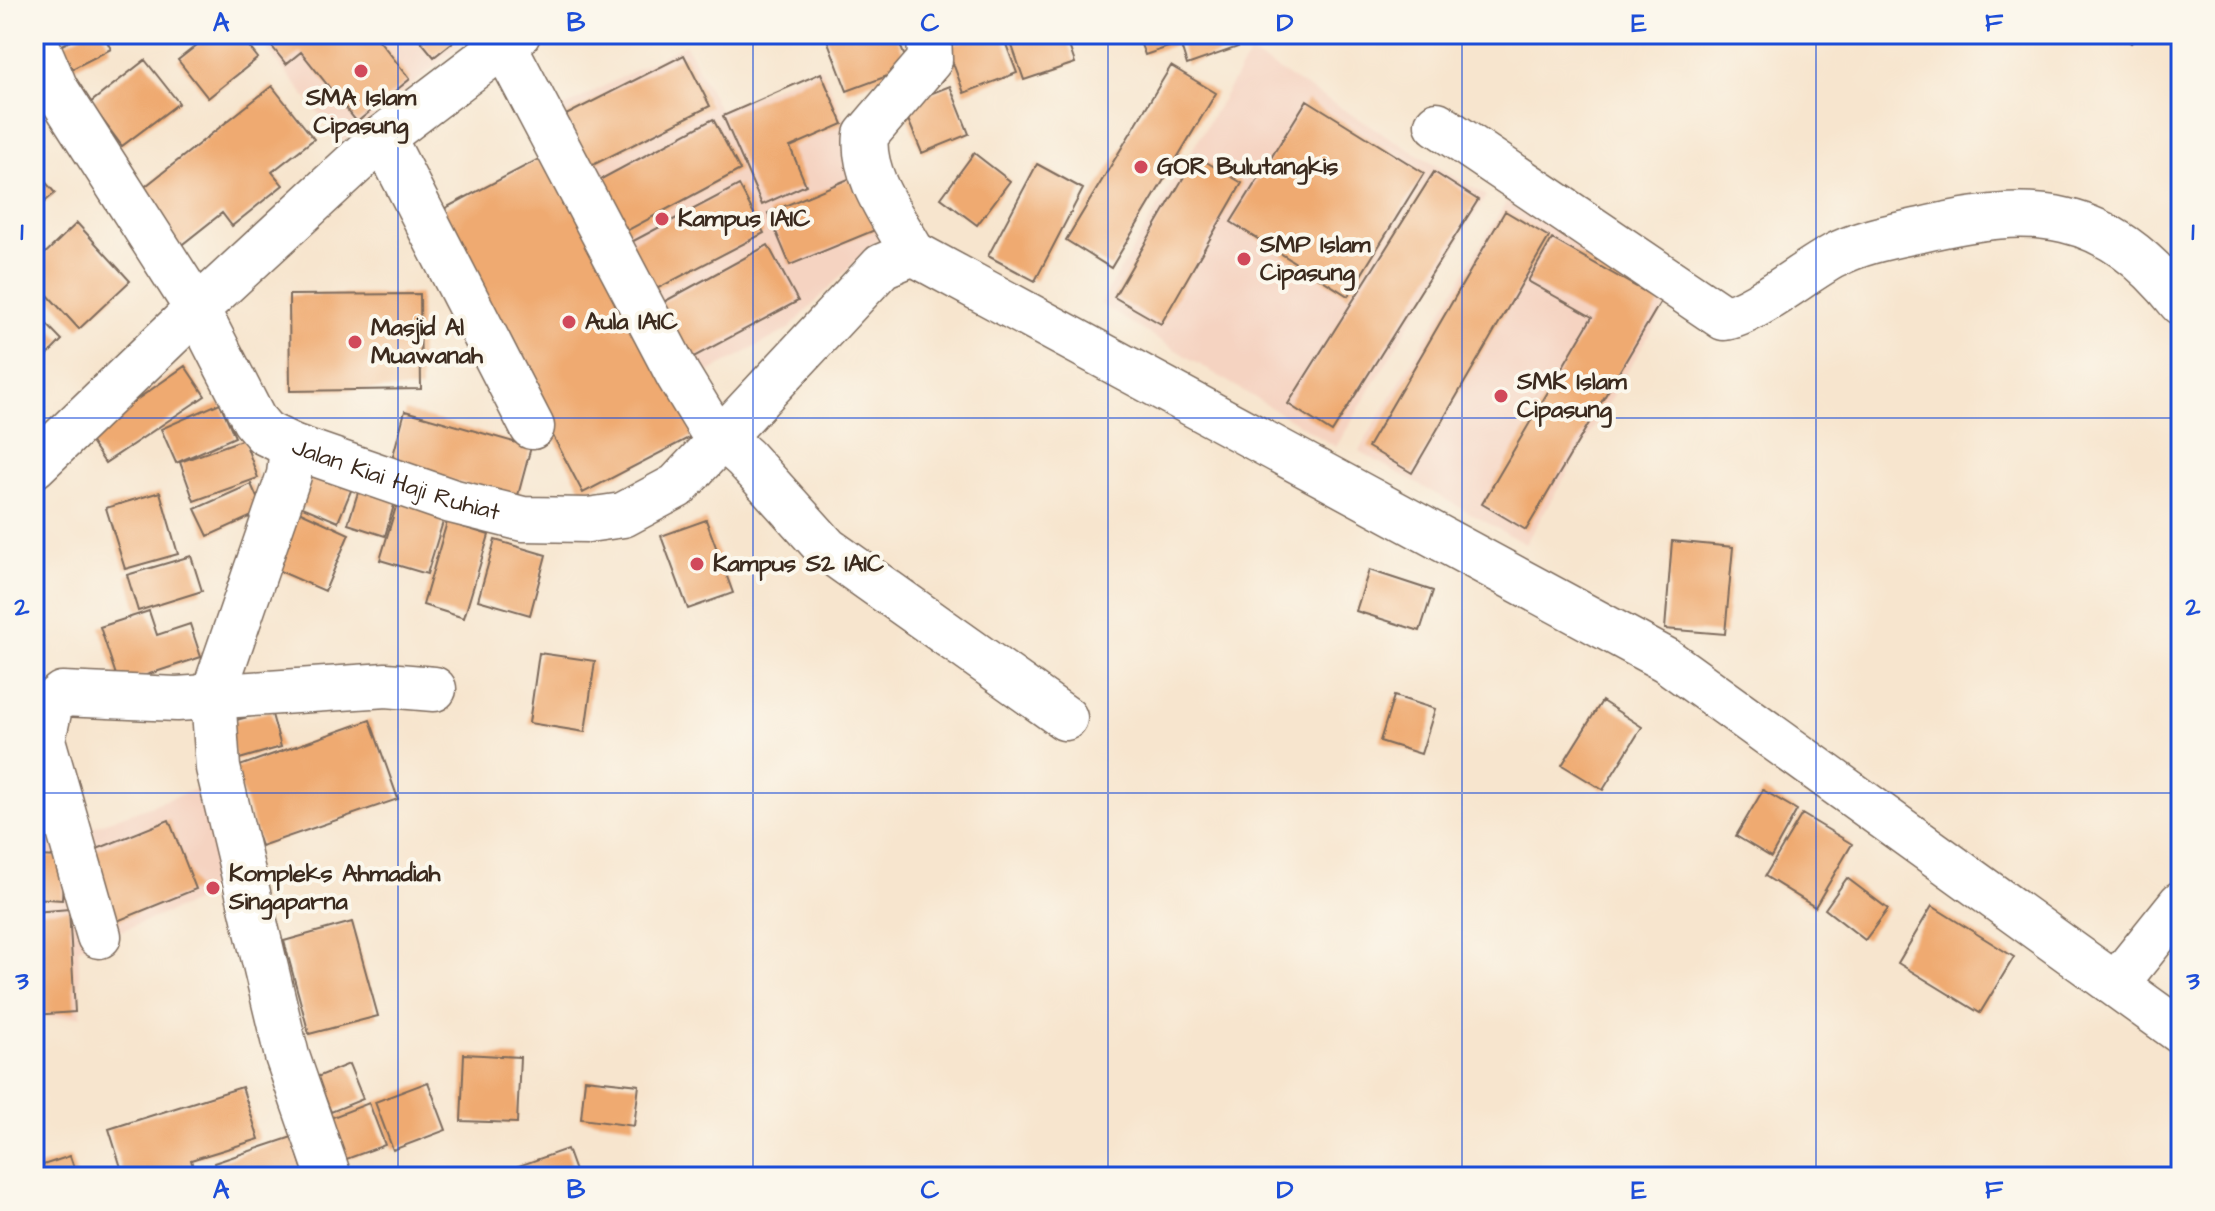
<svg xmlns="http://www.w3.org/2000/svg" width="2215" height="1211" viewBox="0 0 2215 1211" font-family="'Architects Daughter',sans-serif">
<rect width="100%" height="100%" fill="#fbf7ec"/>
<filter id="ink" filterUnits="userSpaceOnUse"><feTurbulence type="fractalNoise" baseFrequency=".0125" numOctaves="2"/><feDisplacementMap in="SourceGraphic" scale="16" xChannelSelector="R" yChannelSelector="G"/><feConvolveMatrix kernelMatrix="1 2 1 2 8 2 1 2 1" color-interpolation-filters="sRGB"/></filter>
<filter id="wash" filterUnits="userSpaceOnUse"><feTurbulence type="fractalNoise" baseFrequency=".006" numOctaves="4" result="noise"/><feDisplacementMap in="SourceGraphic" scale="32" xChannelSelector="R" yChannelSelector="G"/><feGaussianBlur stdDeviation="1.8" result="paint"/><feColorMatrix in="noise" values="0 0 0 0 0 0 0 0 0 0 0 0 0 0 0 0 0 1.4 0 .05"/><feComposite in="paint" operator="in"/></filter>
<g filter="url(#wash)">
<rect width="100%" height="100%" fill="#f7e5ce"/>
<path fill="#f5d3c1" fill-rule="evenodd" d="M255,34H262L286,64L301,52L410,79L374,34H415L434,57L463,34H475L342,142Z
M685,44L720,111L821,67L891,225L789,329L687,384L551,114ZM684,55L589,167L564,116ZM821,73L843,124L790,148L806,185L762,205L723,116ZM712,119L740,170L619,235ZM853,177L875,229L790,265L769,213ZM739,186L764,233L647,294L622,247ZM768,246L798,301L690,359Z
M1250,53L1486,196L1336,447L1100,304ZM1307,100L1424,173L1348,296L1231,222ZM1196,156L1242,183L1161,323L1115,296ZM1477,201L1333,431L1289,405L1288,404Z
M1507,201L1672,296L1525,544L1359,451ZM1505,211L1549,237L1412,473L1368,446ZM1552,239L1660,302L1525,530L1482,504L1592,317L1528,281Z
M199,788L232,887L78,948L81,1016L34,1019V1015L75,1012L69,910L34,912V898L62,899L64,858L34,856V822L50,817L64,837ZM168,820L196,889L110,924L82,855Z"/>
<g id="blocks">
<path fill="#efaa71" d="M84,34H103L111,49L72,69L60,46Z
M211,34H239L258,58L208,98L178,60Z
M262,34H374L410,79L357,122L301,52L286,64Z
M415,34H463L434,57Z
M825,34H896L909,68L847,91Z
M982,34H1002L1017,73L964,93L947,47Z
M1008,34H1065L1075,63L1024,80Z
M1137,34H1233L1238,47L1187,65L1180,43L1145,55Z
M2121,34H2139L2131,43Z
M684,55L710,106L589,167L564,116Z
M145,60L179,103L122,146L90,103Z
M1171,66L1216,93L1111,268L1066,240Z
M821,73L843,124L790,147L806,185L762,205L723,116Z
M272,86L314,139L272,172L283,185L232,226L222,213L179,247L137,193Z
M950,86L969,134L922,153L902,105Z
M1307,100L1424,173L1348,296L1231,222Z
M713,119L740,170L619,235L592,184Z
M556,150L702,431L583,493L436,213Z
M974,153L1010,181L977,225L941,198Z
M1196,156L1242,183L1161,324L1114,297Z
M1037,164L1083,189L1035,281L988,256Z
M34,169L55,193L34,211Z
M1434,172L1478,200L1332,432L1288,404Z
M853,177L875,230L790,265L768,213Z
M739,185L764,233L647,294L622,247Z
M1505,211L1549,237L1412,473L1368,447Z
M77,223L130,281L79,329L34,280V264Z
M1552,239L1661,301L1526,530L1482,504L1592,317L1528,281Z
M768,245L798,301L690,359L660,304Z
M420,294L421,389L290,391L289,295Z
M34,311L62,340L34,369Z
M185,366L205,396L105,463L86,435Z
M220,403L235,437L176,463L161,429Z
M405,411L531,447L517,499L391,463Z
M244,439L258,478L194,501L180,462Z
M310,462L355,481L338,522L293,503Z
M361,483L397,495L385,536L348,524Z
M251,484L263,511L208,536L195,509Z
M160,492L178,554L125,569L106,508Z
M399,497L446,512L427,574L380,560Z
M292,508L349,534L325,591L268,566Z
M706,520L733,593L688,609L661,536Z
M447,522L489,535L464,618L423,605Z
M495,540L546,555L530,615L478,600Z
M1672,541L1733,547L1725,634L1665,629Z
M191,556L202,591L138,611L127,575Z
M1369,570L1433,591L1420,631L1356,611Z
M149,611L157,635L190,624L201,657L119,684L100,627Z
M539,653L595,661L585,732L529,723Z
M1394,696L1435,709L1421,754L1380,741Z
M1602,701L1642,727L1603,790L1562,765Z
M271,711L281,747L236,760L225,723Z
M370,720L398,799L261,846L234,768Z
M34,762L51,817L34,822Z
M1763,790L1797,810L1771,857L1736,836Z
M1802,814L1852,844L1815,907L1765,876Z
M169,820L196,889L110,924L82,855Z
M34,856L64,857L62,900L34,898Z
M1847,878L1888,909L1865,940L1825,909Z
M1932,906L2014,957L1980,1013L1898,963Z
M69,909L75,1012L34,1015V912Z
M352,922L378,1016L309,1034L284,941Z
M464,1054L520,1057L517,1123L461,1121Z
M349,1064L363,1099L331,1112L317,1077Z
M585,1079L639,1085L634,1126L581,1119Z
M428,1082L446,1130L393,1150L375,1102Z
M242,1087L259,1139L191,1160L196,1177H124L109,1129Z
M369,1103L385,1145L341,1161L325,1120Z
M292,1137L305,1177H218L214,1163Z
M567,1149L577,1177H516L513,1168Z
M70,1156L77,1177H34V1168Z
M667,1169L679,1177H661Z"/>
</g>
</g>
<g filter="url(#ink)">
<use href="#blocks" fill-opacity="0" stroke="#7d6b5c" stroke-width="2"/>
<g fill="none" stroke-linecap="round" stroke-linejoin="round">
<defs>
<g id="minor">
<path id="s1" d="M34,38L56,89L197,309L254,420L265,433L292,446L451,501L523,519L588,520L623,515L677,486L882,266L913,253L1666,660L2181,1032"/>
<path d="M504,45L678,375L709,426L745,458L827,549L1065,718"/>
<path d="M1437,124L1724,318C1752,315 1805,271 1834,256C1859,242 1893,236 1921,230C2035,203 2105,207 2181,303"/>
<path d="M383,137L532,427"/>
<path d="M913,253C894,218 861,176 866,135L930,60L929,34"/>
<path d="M292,446L289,475L213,695L218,768L287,1056L329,1177"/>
<path d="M34,466L197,309L383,137L518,34"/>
<path d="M99,936L43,740L51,703L62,694L177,699L386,685L434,689"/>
<path d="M2116,984L2181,903"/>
</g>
</defs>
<use href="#minor" stroke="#7d6b5c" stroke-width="47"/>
<use href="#minor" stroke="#fff" stroke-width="44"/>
</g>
</g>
<path fill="none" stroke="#1d4ed8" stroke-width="2" stroke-opacity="0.55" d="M398,34V1177M753,34V1177M1108,34V1177M1462,34V1177M1816,34V1177M34,418H2181M34,793H2181"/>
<g fill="#d1495b" stroke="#fbf7ec" stroke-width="3">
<circle cx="361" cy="71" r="8"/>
<circle cx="1141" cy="167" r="8"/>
<circle cx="662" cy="219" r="8"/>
<circle cx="1244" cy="259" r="8"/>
<circle cx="569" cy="322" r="8"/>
<circle cx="355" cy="342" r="8"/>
<circle cx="1501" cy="396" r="8"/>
<circle cx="697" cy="564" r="8"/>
<circle cx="213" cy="888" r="8"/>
</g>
<g text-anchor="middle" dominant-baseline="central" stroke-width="8" stroke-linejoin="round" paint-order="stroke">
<g font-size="24" font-weight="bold" fill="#3b2a1e" stroke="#fbf7ec" text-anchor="start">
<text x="361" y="98" text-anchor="middle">SMA Islam<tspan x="361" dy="28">Cipasung</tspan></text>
<text x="1157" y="167">GOR Bulutangkis</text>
<text x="678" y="219">Kampus IAIC</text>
<text x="1260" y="245">SMP Islam<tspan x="1260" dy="28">Cipasung</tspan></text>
<text x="585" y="322">Aula IAIC</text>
<text x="371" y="328">Masjid Al<tspan x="371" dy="28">Muawanah</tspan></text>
<text x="1517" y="382">SMK Islam<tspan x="1517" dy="28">Cipasung</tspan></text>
<text x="713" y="564">Kampus S2 IAIC</text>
<text x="229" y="874">Kompleks Ahmadiah<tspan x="229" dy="28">Singaparna</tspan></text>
</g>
<g font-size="24" fill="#3b2a1e" stroke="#fbf7ec">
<text stroke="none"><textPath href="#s1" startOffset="598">Jalan Kiai Haji Ruhiat</textPath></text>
</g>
</g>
<rect width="2215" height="1211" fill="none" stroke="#fbf7ec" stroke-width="88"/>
<rect x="44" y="44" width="2127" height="1123" fill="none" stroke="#1d4ed8" stroke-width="3"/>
<g font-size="26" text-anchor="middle" font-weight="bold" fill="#1d4ed8">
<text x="221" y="31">A</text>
<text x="576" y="31">B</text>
<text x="930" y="31">C</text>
<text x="1285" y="31">D</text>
<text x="1639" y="31">E</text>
<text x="1994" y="31">F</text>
<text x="22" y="240">1</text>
<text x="2193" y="240">1</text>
<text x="22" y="615">2</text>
<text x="2193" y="615">2</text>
<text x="22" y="989">3</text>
<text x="2193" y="989">3</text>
<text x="221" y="1198">A</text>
<text x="576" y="1198">B</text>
<text x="930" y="1198">C</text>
<text x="1285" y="1198">D</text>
<text x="1639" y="1198">E</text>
<text x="1994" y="1198">F</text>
</g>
</svg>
